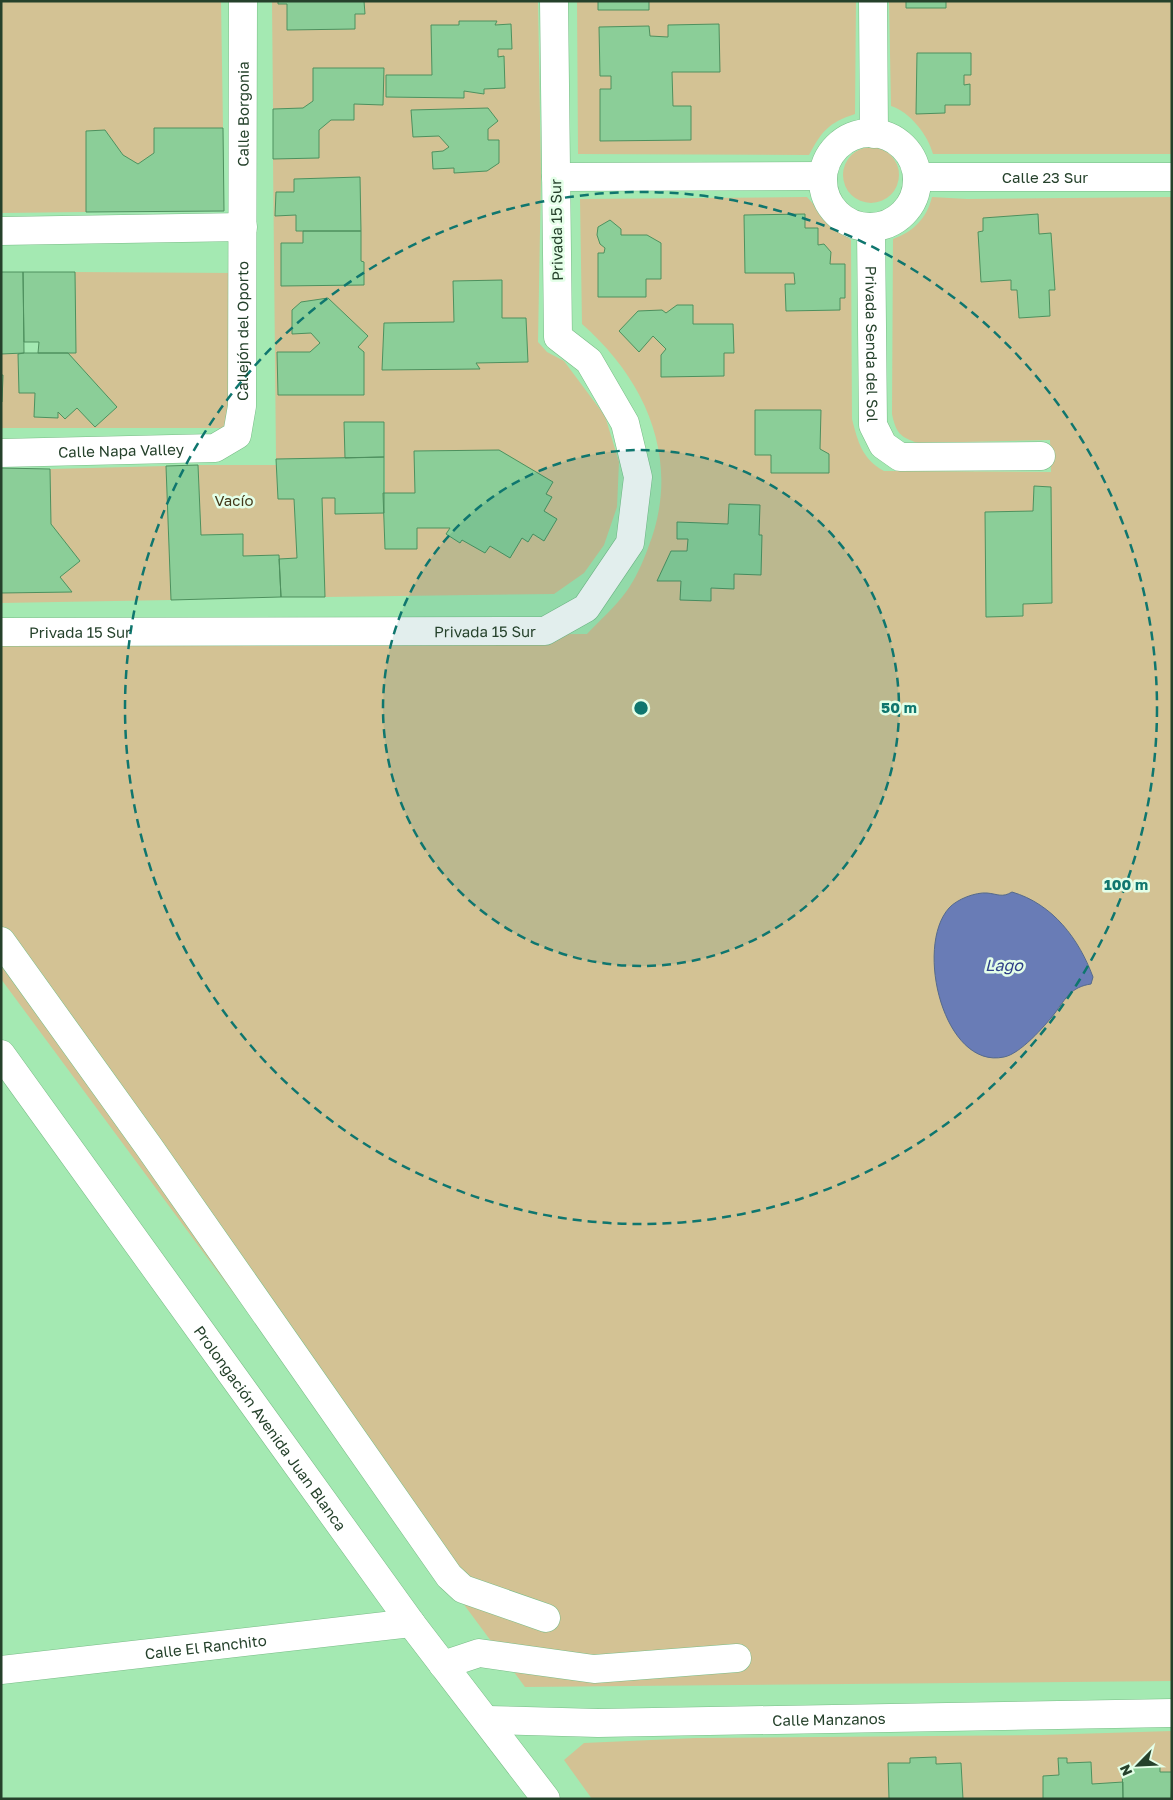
<svg xmlns="http://www.w3.org/2000/svg" width="1173" height="1800" viewBox="0 0 1173 1800" font-family="'Golos Text',sans-serif">
<rect width="100%" height="100%" fill="#a4e9b2"/>
<path fill="#d3c294" fill-rule="evenodd" d="M1,1H221L223,128H154V153L138,164L123,155L105,130L86,131V212L1,213Z
M272,1L287,4V30L355,29V14L365,13L364,1H538L541,176L538,342L547,352L564,361L605,416L619,462L617,507L604,545L584,573L554,594L325,597L322,498H335V514L384,513L385,549H417V528H450L446,535L460,543L462,540L485,553L490,546L510,558L522,538L528,542L533,534L544,541L557,519L544,511L552,498L546,494L552,482L499,450L414,451L415,493L385,494L384,422L345,458L276,459L273,159L319,158V130L331,120H354V104H383L384,68H313V101L303,108L273,109ZM459,21H496L495,25L511,24L512,49H498V57H504L505,88L484,89V94L464,91L463,98L386,97V75H432V25H459ZM360,177L361,261L364,262V285L281,286V243H303V231H296V215L276,216V193L294,192V179ZM502,281V318H526L528,362L476,363L479,369L383,370L384,323L454,322Z
M577,1H598V10H649V1H856L855,114C828,123 822,131 809,155L578,154Z
M889,1H1172V154H933C928,135 910,112 891,106ZM917,53H971V75H964V85H970V105H945V113H916Z
M843 175a28 28 0 1 1 56 0a28 28 0 1 1-56 0Z
M807,197L834,227L851,240L852,419C858,442 862,459 884,471L1051,472L1050,440L918,443C900,437 896,433 892,414L893,239C913,232 927,218 932,197L967,199L1172,197V1681L525,1687L1,979V638L587,634C600,620 615,607 626,592C635,580 643,562 648,548C682,463 648,382 582,324L580,199ZM805,214V228H818V245L824,244L831,252L830,264H845V297L840,298V310L786,311L785,284H795L794,273H745L744,215ZM610,220L621,229V235H647L661,244V279H646V297H599L598,254L604,253L605,248C597,242 597,236 598,227ZM1034,486L1051,487L1052,602L1023,604V616L986,617L985,512L1033,511Z
M75,272L235,273L234,428H1V354H18L19,392L35,393L34,417L57,418L58,412L77,408L95,427L117,407L68,353H76Z
M198,465H276L278,499H294L297,558L279,559V555L243,556L242,534L201,535Z
M166,466L171,600L1,603V593L72,592L60,577L80,561L51,524L50,469Z
M1172,1731V1772H1160L1159,1765L1122,1767L1123,1782L1092,1784L1091,1762L1067,1763V1758H1059V1775L1043,1776V1799H963L961,1764H936V1757L910,1758V1763H888L889,1799H592L564,1760L584,1743L696,1738L1041,1735Z"/>
<path fill="#697cb6" stroke="#556a8c" d="M1012,892C1053,904 1079,939 1093,977L1091,984C1071,987 1066,998 1055,1013C1044,1027 1020,1054 1004,1057C944,1070 914,947 949,908C957,899 976,892 987,893C998,894 1002,898 1012,892Z"/>
<path fill="#8bce98" stroke="#4e905e" d="M278,1H364L365,14H355V29L287,30V4H278Z
M598,1H649V10H598Z
M906,1H946V8H906Z
M459,21H497L495,25L511,24L512,49H498V57L504,56L505,88L484,89V94L464,91V98L386,97V75H432L431,25H459Z
M719,24L720,72H672L673,106H691V140L600,141V89H611V76H600L599,27L649,26L650,36L668,37V25Z
M917,53H971V75H964V85L970,84V105H945V113L916,114Z
M313,68H384L383,105L354,104V120H331L319,130V158L273,159V109L303,108L313,101Z
M488,108L498,121L488,129V140H499V163L487,171L454,173V168L433,169L432,152L443,151L449,147L439,136L413,137L411,110Z
M154,128H223L224,211L86,212V131L105,130L123,155L138,164L154,153Z
M360,177L361,231H296V215L275,216L276,192H294V179Z
M805,214V228H818V245L824,244L831,252L830,264H845V298H840V310L786,311L785,284H795L794,273H745L744,215Z
M1038,214L1039,234L1051,233L1055,290H1049L1050,316L1019,318L1017,290H1011V280L981,282L978,232L983,231V218Z
M610,220L621,229V235H647L661,243V279H646V297H598V253H604L605,248L600,244L597,235L598,227Z
M303,231H361V261L364,262V285L281,286V243H303Z
M1,272H23L24,353L1,354Z
M23,272H75L76,353H38L39,342H24Z
M502,280V318H526L528,362L476,363L480,369L382,370L384,323L454,322L453,281Z
M328,298L368,336L358,347L364,352V395H278L277,352H310L320,343L311,333L292,334V310L301,302Z
M677,305H693V324H733L734,353H724V376L661,377V355L666,349L653,336L639,352L619,331L638,311L662,310L666,313Z
M24,353H68L117,407L95,427L77,408L65,419L58,412V418L34,417L35,393H19L18,354Z
M1,375H3L2,402H1Z
M755,410H821L820,449L829,454V473H771V455H755Z
M344,422H384V457L345,458Z
M499,450L553,482L546,494L552,497L544,511L557,519L544,541L533,534L528,542L522,538L510,558L490,546L485,553L462,540L460,543L446,534L450,528H417V549H385L383,493H415L414,451Z
M384,457V513L335,514V498H322L325,597H281L279,559L297,558L294,499H278L276,459Z
M198,465L201,535L243,534V556L279,555L281,597L171,600L166,466Z
M1,468L50,469L51,524L80,561L60,577L72,592L1,593Z
M1034,486L1051,487L1052,603L1023,604V616L986,617L985,512L1033,511Z
M729,504L760,505L759,535H762L761,575L734,574V589L711,588V601L680,600L681,581H657L671,551H687L688,539H677V522L728,524Z
M936,1757V1764L961,1763L963,1799H889L888,1763H910V1758Z
M1058,1758H1067V1763L1091,1762L1092,1784L1123,1782V1799H1043V1776L1059,1775Z
M1160,1765V1772H1172L1171,1799H1123L1122,1767Z"/>
<g fill="none" stroke-linecap="round" stroke-linejoin="round">
<defs>
<g id="minor">
<path d="M873,1L874,134"/>
<circle cx="870" cy="180" r="47"/>
<path d="M556,177L823,176"/>
<path id="s1" d="M917,177H1172"/>
<path id="s2" d="M871,228L873,425L883,445L900,457L1041,456"/>
<path d="M1,231L243,227"/>
<path id="s3" d="M1,453L215,448L237,435L242,406L243,1"/>
<path id="s4" d="M1,632L545,631L586,608L630,543L638,477L625,423L589,361L558,337L554,1"/>
<path d="M1,941L149,1147L449,1576L463,1589L546,1618"/>
<path id="s5" d="M1,1054L411,1623L546,1799"/>
<path d="M443,1665L479,1653L594,1669L737,1658"/>
<path id="s6" d="M1,1670L411,1623"/>
<path id="s7" d="M487,1720L598,1723L1172,1713"/>
</g>
</defs>
<use href="#minor" stroke="#79bc87" stroke-width="29"/>
<use href="#minor" stroke="#fff" stroke-width="28"/>
</g>
<circle cx="641" cy="708" r="258" fill="#0f766e" fill-opacity=".12"/>
<g fill="none" stroke="#0f766e" stroke-width="2.5" stroke-dasharray="9 6">
<circle cx="641" cy="708" r="258"/>
<circle cx="641" cy="708" r="516"/>
</g>
<g text-anchor="middle" dominant-baseline="central" stroke-width="5" stroke-linejoin="round" paint-order="stroke">
<g font-size="15" fill="#25412b" stroke="#e4ffe8">
<text stroke="none"><textPath href="#s3" startOffset="561">Calle Borgonia</textPath></text>
<text stroke="none"><textPath href="#s1" startOffset="128">Calle 23 Sur</textPath></text>
<text transform="translate(556 230) rotate(-91)">Privada 15 Sur</text>
<text stroke="none"><textPath href="#s3" startOffset="344">Callejón del Oporto</textPath></text>
<text stroke="none"><textPath href="#s2" startOffset="116">Privada Senda del Sol</textPath></text>
<text stroke="none"><textPath href="#s3" startOffset="120">Calle Napa Valley</textPath></text>
<text stroke="none"><textPath href="#s4" startOffset="484">Privada 15 Sur</textPath></text>
<text stroke="none"><textPath href="#s4" startOffset="79">Privada 15 Sur</textPath></text>
<text stroke="none"><textPath href="#s5" startOffset="461">Prolongación Avenida Juan Blanca</textPath></text>
<text stroke="none"><textPath href="#s6" startOffset="206">Calle El Ranchito</textPath></text>
<text stroke="none"><textPath href="#s7" startOffset="342">Calle Manzanos</textPath></text>
</g>
<g font-size="15" fill="#433819" stroke="#e4ffe8">
<text x="234" y="500">Vacío</text>
</g>
<g font-size="16" font-style="italic" fill="#2d3e87" stroke="#e4ffe8">
<text x="1004" y="965">Lago</text>
</g>
</g>
<circle cx="641" cy="708" r="8" fill="#0f766e" stroke="#e4ffe8" stroke-width="2.5"/>
<g font-size="15" text-anchor="middle" font-weight="bold" fill="#0f766e" stroke="#e4ffe8" stroke-width="5" stroke-linejoin="round" paint-order="stroke">
<text x="899" y="713">50 m</text>
<text x="1126" y="890">100 m</text>
</g>
<rect width="1173" height="1800" fill="none" stroke="#25412b" stroke-width="5"/>
<g transform="translate(1138 1765) rotate(246)" stroke="#e4ffe8" stroke-width="4" paint-order="stroke">
<path d="M0-4L9 19L0 12L-9 19Z" fill="#25412b"/>
<text y="-8" font-size="14" font-weight="bold" text-anchor="middle" fill="#25412b">N</text>
</g>
</svg>
